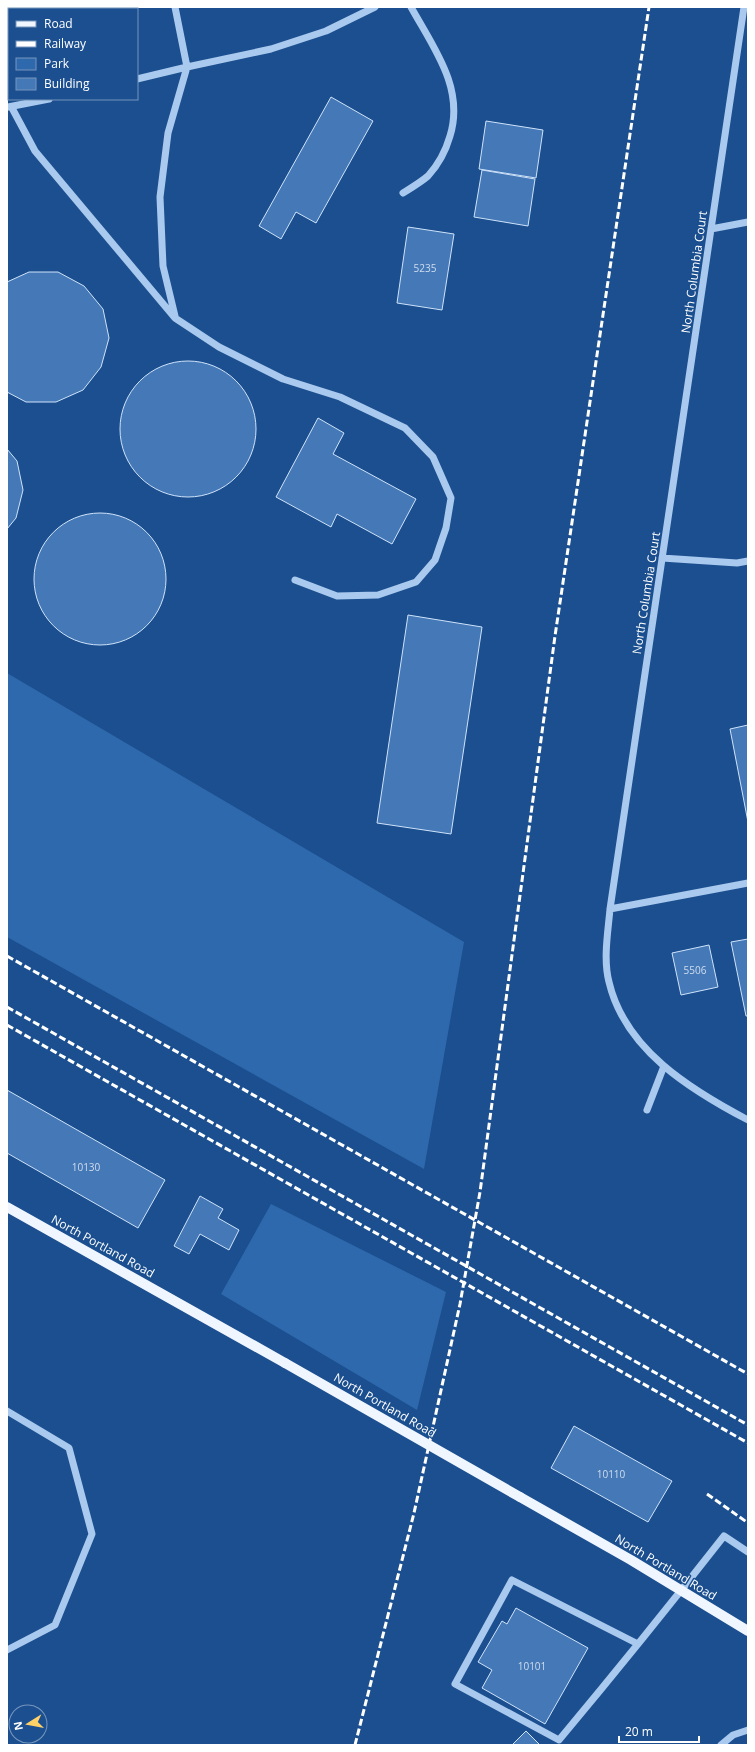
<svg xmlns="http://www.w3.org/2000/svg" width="755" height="1752" viewBox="0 0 755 1752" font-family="'Open Sans',sans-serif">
<rect width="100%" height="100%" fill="#1b4f8f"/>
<path fill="#2e69ad" d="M7,673L464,942L424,1169L7,937Z
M271,1204L446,1292L417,1410L221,1294Z"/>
<path fill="#4478b7" stroke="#cfe3fa" d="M331,97L373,121L316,223L296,212L281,239L259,226Z
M486,121L543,130L536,178L479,169Z
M482,170L535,179L528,226L474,217Z
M408,227L454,234L442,310L397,303Z
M29,272H58L84,286L103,309L109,338L101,367L83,390L56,402H26L7,392V282Z
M120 429a68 68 0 1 1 136 0a68 68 0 1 1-136 0Z
M318,418L344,433L333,454L416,499L392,544L337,514L331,527L276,497Z
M7,449L17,461L23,490L16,518L7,529Z
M34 579a66 66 0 1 1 132 0a66 66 0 1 1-132 0Z
M408,615L482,627L451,834L377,823Z
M748,725V822L730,729Z
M748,939V1016H746L731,942Z
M709,945L718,987L681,995L672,953Z
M7,1090L165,1180L138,1228L7,1153Z
M200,1196L223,1209L218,1218L239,1230L229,1250L200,1234L189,1254L174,1246Z
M574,1426L672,1481L648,1522L551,1468Z
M516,1608L588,1648L545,1724L482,1688L492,1670L478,1662L502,1621L507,1624Z
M526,1731L540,1745H512Z"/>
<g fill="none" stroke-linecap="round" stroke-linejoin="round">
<path stroke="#a9c9ee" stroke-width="7" d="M744,7L610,909C608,932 603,959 609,982C625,1050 691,1090 748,1120
M137,79L187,67L175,7
M8,107L49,99
M12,108L35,151L175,318L219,347L283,379L340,397L405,428L433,457L451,498L446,528L435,560L416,582L378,595L337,596L295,580
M403,193C411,188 421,182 428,176C438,165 446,150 450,136C465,88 433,47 411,7
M711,229L748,222
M175,316L163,266L160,197L168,133L187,67L271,49L326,31L375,7
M662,558L737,563L748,561
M610,909L748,883
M647,1110L664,1066
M7,1411L69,1448L92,1534L55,1625L7,1650
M638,1644L512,1580L455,1684L559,1740C615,1673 670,1605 724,1536L748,1552
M721,1745L733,1735L748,1730"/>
<path stroke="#f0f6ff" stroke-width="10" d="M7,1207L285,1363
M520,1497L631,1560L748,1631"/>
<path stroke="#fff" stroke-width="3" stroke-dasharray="7 3" stroke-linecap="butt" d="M7,956L748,1374
M7,1007L748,1425
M7,1025L748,1443
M707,1494L748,1523
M355,1745L414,1513L460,1304L480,1192L555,636L649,7"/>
<path stroke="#f0f6ff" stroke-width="10" d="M285,1363L520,1497"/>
</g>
<g text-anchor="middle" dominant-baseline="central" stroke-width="3" stroke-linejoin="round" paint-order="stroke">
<g font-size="10" fill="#d0dded">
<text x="425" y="268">5235</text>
<text x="695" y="970">5506</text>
<text x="86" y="1167">10130</text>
<text x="611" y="1474">10110</text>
<text x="532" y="1666">10101</text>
</g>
<g font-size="12" fill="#fff" stroke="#1b4f8f">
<text transform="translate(694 272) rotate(-82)">North Columbia Court</text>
<text transform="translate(646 593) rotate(-81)">North Columbia Court</text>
<text transform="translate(103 1246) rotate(29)">North Portland Road</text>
<text transform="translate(385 1405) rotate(30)">North Portland Road</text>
<text transform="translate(666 1567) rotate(31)">North Portland Road</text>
</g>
</g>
<rect width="755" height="1752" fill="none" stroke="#ffffff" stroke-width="16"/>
<rect x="8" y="8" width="130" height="92" fill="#1b4f8f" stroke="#7695bc"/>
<rect x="16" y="21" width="20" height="6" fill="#f0f6ff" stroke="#7695bc"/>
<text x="44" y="28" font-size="12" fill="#ffffff">Road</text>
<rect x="16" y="41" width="20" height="6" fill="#ffffff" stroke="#7695bc"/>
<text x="44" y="48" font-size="12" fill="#ffffff">Railway</text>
<rect x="16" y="58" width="20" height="12" fill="#2e69ad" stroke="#7695bc"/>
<text x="44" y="68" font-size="12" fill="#ffffff">Park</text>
<rect x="16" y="78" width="20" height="12" fill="#4478b7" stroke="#7695bc"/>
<text x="44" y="88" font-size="12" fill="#ffffff">Building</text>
<g transform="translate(28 1724) rotate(259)"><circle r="19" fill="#1b4f8f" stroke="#7695bc"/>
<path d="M0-3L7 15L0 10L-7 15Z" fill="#ffd166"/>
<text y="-6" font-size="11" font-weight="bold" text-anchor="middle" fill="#ffffff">N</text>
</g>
<path d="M619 1736v6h80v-6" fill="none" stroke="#ffffff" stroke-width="2"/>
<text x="625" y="1736" font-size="12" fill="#ffffff" stroke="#1b4f8f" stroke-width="3" paint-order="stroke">20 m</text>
</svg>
